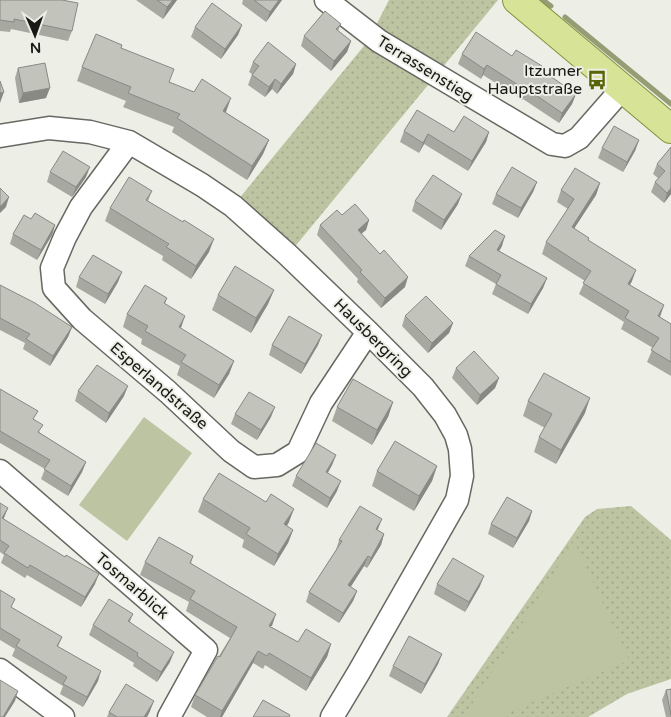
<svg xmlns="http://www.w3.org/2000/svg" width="671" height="717" viewBox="0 0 671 717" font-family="'Varela Round',sans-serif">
<defs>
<pattern id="grass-dots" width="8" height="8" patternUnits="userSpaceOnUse" patternTransform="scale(1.25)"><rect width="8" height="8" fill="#bcc4a2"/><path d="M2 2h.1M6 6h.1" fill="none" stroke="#a1a88b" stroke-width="1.8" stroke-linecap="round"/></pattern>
</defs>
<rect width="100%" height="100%" fill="#edefe7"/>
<path fill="url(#grass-dots)" d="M389,0H498L288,255L233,206L368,41Z
M631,506L671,540V679L627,694L588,717H447L585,517L597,509Z"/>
<path fill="#bcc4a2" d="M144,417L192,453L127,541L79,505Z
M574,541L629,660L498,717H464Z"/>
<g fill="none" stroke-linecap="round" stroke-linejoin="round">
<path stroke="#959d75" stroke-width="5" d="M543,0L551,6
M565,17L671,104"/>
<defs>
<path id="minor" d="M326,0L379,41L552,144L565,146L579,138L622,89
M0,136L49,128L90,132L129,142L202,185L233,206L288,255L368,332L423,387L445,415L456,435L460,449L462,476L457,500L359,672L332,717
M129,142L81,207L65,237L52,268L54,288L82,319L168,392L231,451L254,467L277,465L298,452L321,403L368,332
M0,471L206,650L169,717
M0,670L63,717"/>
<path id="major" d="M517,0L671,129"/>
</defs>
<use href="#minor" stroke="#666861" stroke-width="25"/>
<use href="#major" stroke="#83903d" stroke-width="30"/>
<use href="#minor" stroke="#fff" stroke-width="22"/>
<use href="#major" stroke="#d7e397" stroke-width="28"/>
</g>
<path fill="#a7a9a1" d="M0,0L72,31L68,41L11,29L10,32L0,31Z
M136,0H177L163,19Z
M243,0H282L266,22L242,4Z
M341,24L338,31L351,41L347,52L331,71L301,46L304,36Z
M242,25L238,35L221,59L191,37L195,27Z
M121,48L169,82L225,112L269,140L263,154L247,180L172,132L174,127L123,107L126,101L77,81L82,67Z
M462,54L512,56L541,70L576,94L572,104L559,123L523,99V100L483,75L481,79L458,64Z
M253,62L296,64L293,74L277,94L272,89L265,97L248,85L252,74L249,72Z
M18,68L46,98L19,103L15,78Z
M404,131L454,132H489L486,142L468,171L424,144L419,153L400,142Z
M639,140L635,151L623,172L598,158L602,148Z
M671,147V194L664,203L651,192L655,182L658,178L653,174L657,164Z
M50,172L86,177L72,197L47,182Z
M537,182L533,192L518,218L492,204L496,194Z
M600,183L596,195L574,228L632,281L630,285L660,317L671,324V376L647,362L653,348L621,329L624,322L579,294L585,281L542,254L546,242L568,209L557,202L561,190Z
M152,191L148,201L209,252L191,279L162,260L163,256L105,221L110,208Z
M415,201L458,204L441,230L412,211Z
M342,215L369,220L366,230L361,233L405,287L381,308L357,282L358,279L317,235L320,225Z
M31,219L55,225L52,235L37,260L10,244L13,234Z
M502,246L499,251L547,278L543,288L528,314L492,294L496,284L465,266L469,256Z
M79,277L118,282L105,304L76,287Z
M0,285L72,327L68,337L50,366L23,349L25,343L0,330Z
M274,290L268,304L251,333L212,310L218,295Z
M167,298L165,304L181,329L234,361L229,374L214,398L177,375L180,366L141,344L142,339L123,327L127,314Z
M405,316L453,323L449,333L428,353L402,326Z
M322,335L318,345L301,374L269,355L272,345Z
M456,368L499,378L495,388L477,405L452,378Z
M0,389L35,420L40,433L86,462L82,472L68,496L41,479L45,469L0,443Z
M78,391L124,396L106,423L75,401Z
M528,401L585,413L556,464L534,452L539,437L545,428L523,416Z
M393,402L388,417L372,445L332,421L337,407Z
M235,414L271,417L257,440L231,424Z
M336,455L332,465L328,473L337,491L327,508L292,486L296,476Z
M437,466L432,481L414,511L372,486L377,471Z
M203,499L289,522L287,526L293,530L288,543L274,566L242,547L244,540L198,512Z
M0,503L4,518L3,519L95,584L81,607L27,575L25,578L1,563L4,555L0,552Z
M532,511L529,521L513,548L488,534L491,524Z
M378,529L377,530L384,534L381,545L367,568L364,566L350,587L357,591L353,601L339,623L306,602L309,592L336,550L339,540Z
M193,556L191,563L271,627L298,642L331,644L327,657L306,691L265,665L263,669L253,663L222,717H207L191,707L195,695L230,638L186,611L189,602L140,575L145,562Z
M437,584L480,586L465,612L434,594Z
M0,590L12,608L62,637L58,647L98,681L83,707L60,694L63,686L12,656L15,649L0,640Z
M133,614L130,622L170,662L157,682L133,666L134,663L89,635L93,625Z
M442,654L438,664L421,694L389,676L393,666Z
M671,689V717H666L662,700L666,690Z
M150,711L147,717H107L109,712Z"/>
<path fill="#888983" d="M173,0H177L163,19L167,7Z
M279,0H282L266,22L270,12Z
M242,25L238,35L221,59L225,49Z
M351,41L347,52L331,71L334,61Z
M296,64L293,74L277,94L281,84Z
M487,65L483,75L481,79L484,69Z
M275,79L272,89L265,97L269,87Z
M50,88L46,98L19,103L23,93Z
M4,92L0,103V93Z
M576,94L572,104L559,123L562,113Z
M231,98L226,112L218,124L223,111Z
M489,132L486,142L468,171L472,161Z
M428,134L424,144L419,153L423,143Z
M269,140L263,154L247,180L252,166Z
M639,140L635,151L623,172L627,162Z
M90,167L86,177L72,197L76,187Z
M537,182L533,192L518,218L521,208Z
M600,183L596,195L568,238L572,227Z
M671,188V194L664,203L667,193Z
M462,194L458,204L441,230L444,220Z
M9,197L6,207L0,213V207Z
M369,220L366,230L354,240L358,230Z
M55,225L52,235L37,260L41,250Z
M505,236L502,246L494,260L497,250Z
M214,239L209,252L191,279L196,266Z
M636,270L632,281L624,295L628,284Z
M122,272L118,282L105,304L108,294Z
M408,277L405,287L381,308L385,298Z
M547,278L543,288L528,314L531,304Z
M274,290L268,304L251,333L256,318Z
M664,305L660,317L654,327L658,316Z
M185,316L181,328L179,327Z
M453,323L449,333L428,353L432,343Z
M72,327L68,337L50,366L53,356Z
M322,335L318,345L301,374L305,364Z
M234,361L229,374L214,398L219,385Z
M499,378L495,388L477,405L480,395Z
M128,386L124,396L106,423L109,413Z
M590,398L585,413L556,464L561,450Z
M393,402L388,417L372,445L377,430Z
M275,407L271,417L257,440L261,430Z
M336,455L332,465L322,482L326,472Z
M86,462L82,472L68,496L71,486Z
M437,466L432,481L414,511L419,496Z
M341,481L337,491L327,508L330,498Z
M8,508L4,518L0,525L2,518Z
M294,509L289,522L280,537L284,524Z
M532,511L529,521L513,548L517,538Z
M382,519L378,529L372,539L376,529Z
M293,530L288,543L274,566L278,554Z
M384,534L381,545L367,568L371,558Z
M368,556L364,566L345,596L348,585Z
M99,574L95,584L81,607L85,597Z
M484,576L480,586L465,612L469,602Z
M357,591L353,601L339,623L343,613Z
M276,614L272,626H269Z
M331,644L327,657L306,691L311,678Z
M258,651L253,663L222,717H220L222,711Z
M174,652L170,662L157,682L161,672Z
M442,654L438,664L421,694L425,684Z
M101,671L98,681L83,707L87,697Z
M18,691L15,701L5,717H3Z
M154,701L150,711L147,717H144Z"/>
<path fill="#c2c4bb" stroke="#888983" d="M0,0H62L78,3L72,31L14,19V22L0,20Z
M157,0H173L167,7Z
M254,0H279L270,12Z
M212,3L242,25L225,49L195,27Z
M325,11L341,24L336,29L351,41L334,61L304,36Z
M476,32L512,56L516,50L542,66L540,69L576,94L562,113L527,89L526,90L487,65L484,69L462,54Z
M96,34L122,45L121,48L174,69L169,82L194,92L202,79L231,98L223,111L269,140L252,166L177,118L180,114L128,93L131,87L82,67Z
M268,42L296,64L281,84L275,79L269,87L252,75L259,66L253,62Z
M45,63L50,88L23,93L18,68Z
M0,81L4,92L0,93Z
M417,110L454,132L464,116L489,132L472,161L428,134L423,143L404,131Z
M614,126L639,140L627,162L602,148Z
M671,147V188L667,193L655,182L665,171L657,164Z
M63,151L90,167L76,187L50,172Z
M512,167L537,182L521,208L496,194Z
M575,168L600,183L572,227L589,238L588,240L636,270L628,284L664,305L658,316L671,324V362L651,350L659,338L625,318L629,311L583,283L591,271L546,242L574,199L561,190Z
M433,175L462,194L444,220L415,201Z
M129,177L152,191L146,200L183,222L184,220L214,239L196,266L166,247L169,244L110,208Z
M0,188L9,197L0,207Z
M355,204L369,220L358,230L380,254L384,250L408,277L385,298L360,272L362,270L320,225L337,210L342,215Z
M35,213L55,225L41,250L13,234L24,215L31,219Z
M495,230L505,236L497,250L547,278L531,304L496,284L501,275L469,256Z
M93,255L122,272L108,294L79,277Z
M235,266L274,290L256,318L218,295Z
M0,285L35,303L72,327L53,356L26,339L30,334L0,318Z
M145,285L167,298L164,303L185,316L179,327L234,361L219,385L181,362L186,355L145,331L148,326L127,314Z
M426,296L453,323L432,343L405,316Z
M289,316L322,335L305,364L272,345Z
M474,351L499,378L480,395L456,368Z
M97,365L128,386L109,413L78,391Z
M544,373L590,398L561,450L539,437L552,414L528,401Z
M353,379L393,402L377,430L337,407Z
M0,389L38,411L33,419L43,425L38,432L86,462L71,486L44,469L50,460L0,431Z
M249,392L275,407L261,430L235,414Z
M395,441L437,466L419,496L377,471Z
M316,443L336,455L326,472L341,481L330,498L296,476Z
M219,473L266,502L271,494L294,509L284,524L293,530L278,554L246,534L250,528L203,499Z
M507,497L532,511L517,538L491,524Z
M0,503L8,508L2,518L65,557L66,555L99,574L85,597L30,565L28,568L4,553L9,546L0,540Z
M360,506L382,519L376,529L384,534L371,558L368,556L348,585L357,591L343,613L309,592L342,541L339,540Z
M159,537L193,556L190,563L276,614L269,626L298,642L306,629L331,644L311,678L269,653L267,656L258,651L222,711L195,695L218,656L220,657L237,627L190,599L195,591L145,562Z
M453,558L484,576L469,602L437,584Z
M0,590L15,599L11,607L62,637L57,646L101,671L87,697L63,684L67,677L16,646L20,640L0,628Z
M109,599L133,614L128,621L174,652L161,672L137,656L138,653L93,625Z
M409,636L442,654L425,684L393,666Z
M0,680L18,691L3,717H0Z
M126,684L154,701L144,717H117L109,712Z
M671,689V715L666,690Z
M263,700L290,715L289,717H253Z"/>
<defs>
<symbol id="bus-bare" viewBox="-9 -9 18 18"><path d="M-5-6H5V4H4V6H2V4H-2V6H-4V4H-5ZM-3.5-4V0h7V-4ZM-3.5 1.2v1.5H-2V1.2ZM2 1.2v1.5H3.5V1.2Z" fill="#596406" stroke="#edefe7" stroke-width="2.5" paint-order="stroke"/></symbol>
</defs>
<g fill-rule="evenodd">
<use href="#bus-bare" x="583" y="66" width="28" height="28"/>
</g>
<g text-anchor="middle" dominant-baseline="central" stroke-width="4" stroke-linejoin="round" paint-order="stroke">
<g font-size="16" fill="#181815" stroke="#edefe7">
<text transform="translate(425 69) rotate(32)">Terrassenstieg</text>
<text transform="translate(373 338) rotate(45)">Hausbergring</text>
<text transform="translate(159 386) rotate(41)">Esperlandstraße</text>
<text transform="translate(132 586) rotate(41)">Tosmarblick</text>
</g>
<g font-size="16" fill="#181815" stroke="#edefe7" text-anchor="end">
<text x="582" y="71">Itzumer<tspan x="582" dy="18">Hauptstraße</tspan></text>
</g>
</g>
<g transform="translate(35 35) rotate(178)" stroke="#edefe7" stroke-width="4" paint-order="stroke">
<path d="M0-4L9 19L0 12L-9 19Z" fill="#181815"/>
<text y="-8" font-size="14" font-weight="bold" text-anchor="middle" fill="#181815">N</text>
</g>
</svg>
